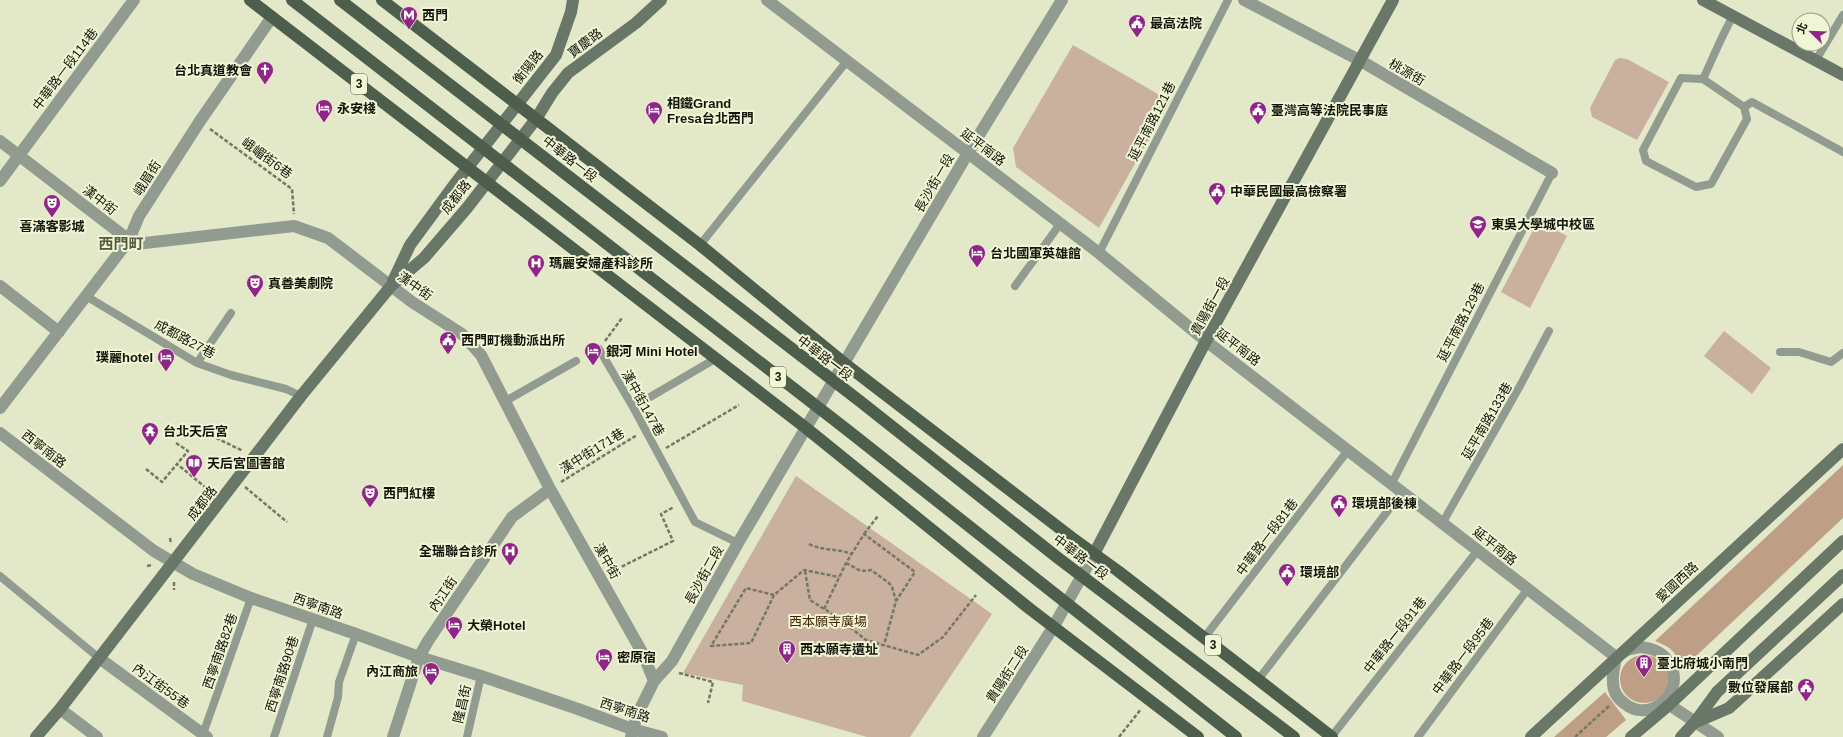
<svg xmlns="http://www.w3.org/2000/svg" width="1843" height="737" viewBox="0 0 1843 737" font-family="Arial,'Noto Sans TC',sans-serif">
<rect width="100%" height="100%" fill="#e3e8c8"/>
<path fill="#c9b09f" d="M1073,45L1170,101L1099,228L1016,167L1013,148Z
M1620,58L1627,59L1669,82L1637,140L1592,117L1590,108L1615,60Z
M1538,221L1567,236L1530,308L1501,292Z
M1724,331L1771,368L1752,394L1704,356Z
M796,476L992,614L910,737H867L742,701L743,685L683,673Z"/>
<path fill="#bf9e86" d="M1843,465V518L1680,671C1677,651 1672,648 1655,641Z
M1620 679a24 24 0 1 1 48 0a24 24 0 1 1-48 0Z
M1605,692L1626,720L1606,737H1554Z"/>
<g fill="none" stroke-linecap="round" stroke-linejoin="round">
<path stroke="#757863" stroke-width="2.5" stroke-dasharray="4 2" stroke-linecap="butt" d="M210,129L292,189L294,214
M605,341L622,318
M200,430L243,451
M176,443L188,451L177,464
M666,448L739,405
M146,469L162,482L177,464L211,492
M561,482L637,435
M245,487L287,522
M864,534L878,516
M170,538L171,544
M809,544C822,551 838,548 851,554
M846,563L861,571L871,570L889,583L892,587L896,601
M147,566L153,565
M805,571L810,600L837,617L866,640L918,655L943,637L976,595
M611,572L673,541L661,514L674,507
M174,582V590
M774,595L751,643L711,646L746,588L774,595L804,570L839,577
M824,609L846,563L864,534L915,572L896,601L884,645
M679,673L713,682L708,703
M1119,737L1141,709
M1575,737L1609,706"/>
<path stroke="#919b90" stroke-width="8" d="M1816,60L1843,15
M1681,78L1703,79L1744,107L1747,119L1711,184L1696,187L1646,161L1643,150Z
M1703,79C1713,58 1721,37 1733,16
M1744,107L1752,102L1843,152
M700,245L847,61
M1099,253L1228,0
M1015,286L1060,224
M86,296L197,363L231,375L286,389L301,396
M599,349L633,407L695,522L738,543
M1780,352H1799L1831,362L1843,353
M197,363L231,313
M504,402L576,361
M633,407L715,359
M1392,483L1552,173
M1443,522L1521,384L1549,331
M0,576L99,658
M1204,638L1349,449
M1258,680L1403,491
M203,734L251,598
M1332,736L1478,550
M274,737L313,619
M327,737L338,697L339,682L356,634
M467,737L481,676
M1418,737L1527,590"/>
<path stroke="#919b90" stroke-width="12" d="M767,0L1099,253L1206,341L1616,657
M1244,0L1361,61L1552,173
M0,141L129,240L145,243L294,226L328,238L412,302L462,334L481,355L550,489L643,654L654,681
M0,181L134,0
M0,286L59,332
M0,408L129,240L139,216L200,121L272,17
M0,433L154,551L193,574L251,598L356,634L419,657L481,676L578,709L632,729L662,737
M1640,647C1653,648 1663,652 1670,664C1686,693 1649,725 1624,703C1617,698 1613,690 1613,682C1612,674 1615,665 1616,657L1627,650Z
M99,658L207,737
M1665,702L1718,737
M60,709L97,737
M393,737L419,657L428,641L512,517L550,489
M631,737L637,715L654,681L672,661L738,543L968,153L1062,0
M983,737L1054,626L1094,554"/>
<path stroke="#697768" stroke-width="12" d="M1703,0L1843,75
M393,281L410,245L454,185L556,55L571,12L573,0
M1094,554L1206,341L1393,0
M1696,722L1729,708L1843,604
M36,737L60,709L301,396L391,286L424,258L467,208L536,119L552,93L568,73L636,23L661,0
M1531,737L1843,449
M1631,737L1669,705L1843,541
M1681,737L1695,722L1717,692L1843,575"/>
<path stroke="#4d5e4c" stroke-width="12" d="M250,0L806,428L1030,609L1198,737
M292,0L846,429L1236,737
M340,0L861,402L1058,558L1294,737
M382,0L700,245L844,363L1071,537L1118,571L1332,737"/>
</g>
<defs>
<symbol id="metro-pin" viewBox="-11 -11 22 30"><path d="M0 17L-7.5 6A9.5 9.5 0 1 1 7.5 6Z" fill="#902588" stroke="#f0f5d5"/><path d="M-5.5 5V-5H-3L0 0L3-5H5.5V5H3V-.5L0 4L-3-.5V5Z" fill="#fff"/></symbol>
<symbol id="civic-pin" viewBox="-11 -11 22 30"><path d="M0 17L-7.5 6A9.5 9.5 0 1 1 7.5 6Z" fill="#902588" stroke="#f0f5d5"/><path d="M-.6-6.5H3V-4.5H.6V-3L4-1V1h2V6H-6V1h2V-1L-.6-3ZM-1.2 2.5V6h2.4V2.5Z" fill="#fff"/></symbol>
<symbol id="church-pin" viewBox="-11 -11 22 30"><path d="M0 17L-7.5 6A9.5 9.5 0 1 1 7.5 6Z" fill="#902588" stroke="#f0f5d5"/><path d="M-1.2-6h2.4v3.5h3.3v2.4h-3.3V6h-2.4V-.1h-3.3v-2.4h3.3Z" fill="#fff"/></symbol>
<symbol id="hotel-pin" viewBox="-11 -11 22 30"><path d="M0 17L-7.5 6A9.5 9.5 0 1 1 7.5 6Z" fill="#902588" stroke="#f0f5d5"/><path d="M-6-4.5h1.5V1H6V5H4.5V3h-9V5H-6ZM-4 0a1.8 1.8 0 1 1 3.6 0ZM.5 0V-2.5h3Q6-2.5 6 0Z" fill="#fff"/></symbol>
<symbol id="theatre-pin" viewBox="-11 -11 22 30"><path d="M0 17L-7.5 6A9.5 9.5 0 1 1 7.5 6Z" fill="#902588" stroke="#f0f5d5"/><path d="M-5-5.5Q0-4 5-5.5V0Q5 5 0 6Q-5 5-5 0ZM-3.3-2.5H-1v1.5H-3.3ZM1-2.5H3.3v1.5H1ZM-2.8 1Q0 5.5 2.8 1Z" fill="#fff"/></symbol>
<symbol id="university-pin" viewBox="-11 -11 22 30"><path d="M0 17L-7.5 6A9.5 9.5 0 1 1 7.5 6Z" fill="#902588" stroke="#f0f5d5"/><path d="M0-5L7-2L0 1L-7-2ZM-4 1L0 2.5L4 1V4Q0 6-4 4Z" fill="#fff"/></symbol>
<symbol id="hospital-pin" viewBox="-11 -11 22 30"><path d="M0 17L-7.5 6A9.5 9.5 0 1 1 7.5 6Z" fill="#902588" stroke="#f0f5d5"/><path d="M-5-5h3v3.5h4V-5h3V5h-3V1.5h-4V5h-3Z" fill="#fff"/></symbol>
<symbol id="temple-pin" viewBox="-11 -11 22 30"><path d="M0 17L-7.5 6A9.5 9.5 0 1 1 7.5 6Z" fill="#902588" stroke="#f0f5d5"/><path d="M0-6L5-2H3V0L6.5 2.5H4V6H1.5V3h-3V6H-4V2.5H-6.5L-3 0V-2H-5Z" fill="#fff"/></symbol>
<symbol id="library-pin" viewBox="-11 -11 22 30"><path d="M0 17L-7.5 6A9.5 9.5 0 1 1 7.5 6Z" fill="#902588" stroke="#f0f5d5"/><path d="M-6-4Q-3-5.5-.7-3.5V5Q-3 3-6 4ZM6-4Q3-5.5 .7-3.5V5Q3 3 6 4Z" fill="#fff"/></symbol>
<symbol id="building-pin" viewBox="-11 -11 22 30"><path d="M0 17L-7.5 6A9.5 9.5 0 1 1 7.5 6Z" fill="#902588" stroke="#f0f5d5"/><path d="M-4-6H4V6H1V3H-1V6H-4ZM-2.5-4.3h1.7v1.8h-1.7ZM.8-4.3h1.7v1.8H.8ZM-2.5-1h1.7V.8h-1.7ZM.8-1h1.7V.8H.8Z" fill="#fff"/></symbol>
</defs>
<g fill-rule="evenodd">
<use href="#metro-pin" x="399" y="5" width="20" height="27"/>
<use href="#civic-pin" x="1127" y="13" width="20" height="27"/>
<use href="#church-pin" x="255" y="60" width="20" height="27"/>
<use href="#hotel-pin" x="314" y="98" width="20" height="27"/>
<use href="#hotel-pin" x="644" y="100" width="20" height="27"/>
<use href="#civic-pin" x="1248" y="100" width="20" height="27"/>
<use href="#civic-pin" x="1207" y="181" width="20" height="27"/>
<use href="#theatre-pin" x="42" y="193" width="20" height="27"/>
<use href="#university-pin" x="1468" y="214" width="20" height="27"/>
<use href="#hotel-pin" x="967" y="243" width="20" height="27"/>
<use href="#hospital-pin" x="526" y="253" width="20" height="27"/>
<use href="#theatre-pin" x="245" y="273" width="20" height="27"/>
<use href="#civic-pin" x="438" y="330" width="20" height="27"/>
<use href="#hotel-pin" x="583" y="341" width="20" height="27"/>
<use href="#hotel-pin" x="156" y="347" width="20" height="27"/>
<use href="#temple-pin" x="140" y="421" width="20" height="27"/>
<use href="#library-pin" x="184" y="453" width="20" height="27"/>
<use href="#theatre-pin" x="360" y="483" width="20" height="27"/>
<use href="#civic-pin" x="1329" y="493" width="20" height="27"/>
<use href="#hospital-pin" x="500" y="541" width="20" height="27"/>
<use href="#civic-pin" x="1277" y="562" width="20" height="27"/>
<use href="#hotel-pin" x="444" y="615" width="20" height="27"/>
<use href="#building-pin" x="777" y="639" width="20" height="27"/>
<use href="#hotel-pin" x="594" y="647" width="20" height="27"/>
<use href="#building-pin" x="1634" y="653" width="20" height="27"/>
<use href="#hotel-pin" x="421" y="661" width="20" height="27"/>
<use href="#civic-pin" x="1796" y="677" width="20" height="27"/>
</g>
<g text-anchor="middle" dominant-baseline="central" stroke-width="4" stroke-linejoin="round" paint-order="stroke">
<g fill="#f0f5d5" stroke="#565847" stroke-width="1">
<rect x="351" y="74" width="16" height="20" rx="3"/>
<rect x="770" y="367" width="16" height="20" rx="3"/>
<rect x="1205" y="635" width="16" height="20" rx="3"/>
</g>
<g font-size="12" font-weight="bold" fill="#14150a">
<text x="359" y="84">3</text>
<text x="778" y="377">3</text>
<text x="1213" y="645">3</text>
</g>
<g font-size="13" font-weight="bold" fill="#14150a" stroke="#f0f5d5" text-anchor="start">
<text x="422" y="15">西門</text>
<text x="1150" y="23">最高法院</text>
<text x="252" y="70" text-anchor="end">台北真道教會</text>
<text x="667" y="103">相鐵Grand<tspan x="667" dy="15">Fresa台北西門</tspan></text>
<text x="337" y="108">永安棧</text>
<text x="1271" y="110">臺灣高等法院民事庭</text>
<text x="1230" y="191">中華民國最高檢察署</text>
<text x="1491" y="224">東吳大學城中校區</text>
<text x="52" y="226" text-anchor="middle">喜滿客影城</text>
<text x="990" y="253">台北國軍英雄館</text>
<text x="549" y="263">瑪麗安婦產科診所</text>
<text x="268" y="283">真善美劇院</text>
<text x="461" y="340">西門町機動派出所</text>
<text x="606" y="351">銀河 Mini Hotel</text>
<text x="153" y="357" text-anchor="end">璞麗hotel</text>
<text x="163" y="431">台北天后宮</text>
<text x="207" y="463">天后宮圖書館</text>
<text x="383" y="493">西門紅樓</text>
<text x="1352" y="503">環境部後棟</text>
<text x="497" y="551" text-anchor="end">全瑞聯合診所</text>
<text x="1300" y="572">環境部</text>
<text x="467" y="625">大榮Hotel</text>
<text x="800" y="649">西本願寺遺址</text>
<text x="617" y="657">密原宿</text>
<text x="1657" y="663">臺北府城小南門</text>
<text x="418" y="671" text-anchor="end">內江商旅</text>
<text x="1793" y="687" text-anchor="end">數位發展部</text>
</g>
<g font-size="13" fill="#14150a" stroke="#f0f5d5">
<text transform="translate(585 43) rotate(-37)">寶慶路</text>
<text transform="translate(528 67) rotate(-51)">衡陽路</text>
<text transform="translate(65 69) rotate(-53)">中華路一段114巷</text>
<text transform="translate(1407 72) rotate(30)">桃源街</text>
<text transform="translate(1152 121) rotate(-63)">延平南路121巷</text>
<text transform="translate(983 147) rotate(37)">延平南路</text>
<text transform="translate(267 158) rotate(36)">峨嵋街6巷</text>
<text transform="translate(570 159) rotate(38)">中華路一段</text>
<text transform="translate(147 178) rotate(-57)">峨眉街</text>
<text transform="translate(934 183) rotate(-60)">長沙街一段</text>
<text transform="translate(456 197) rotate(-51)">成都路</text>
<text transform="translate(100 200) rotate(38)">漢中街</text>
<text transform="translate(415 286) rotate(35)">漢中街</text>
<text transform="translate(1210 306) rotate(-61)">貴陽街一段</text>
<text transform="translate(1461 322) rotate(-63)">延平南路129巷</text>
<text transform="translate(185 339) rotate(28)">成都路27巷</text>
<text transform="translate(1238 347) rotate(37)">延平南路</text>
<text transform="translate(825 358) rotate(37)">中華路一段</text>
<text transform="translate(643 403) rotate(61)">漢中街147巷</text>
<text transform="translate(1487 421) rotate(-60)">延平南路133巷</text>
<text transform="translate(44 449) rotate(38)">西寧南路</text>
<text transform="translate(592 451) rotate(-32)">漢中街171巷</text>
<text transform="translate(202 503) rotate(-52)">成都路</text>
<text transform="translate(1267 537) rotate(-53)">中華路一段81巷</text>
<text transform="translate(1495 546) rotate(39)">延平南路</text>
<text transform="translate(1081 557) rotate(37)">中華路一段</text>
<text transform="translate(607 561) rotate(61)">漢中街</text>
<text transform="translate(704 575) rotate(-61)">長沙街二段</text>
<text transform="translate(1677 582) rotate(-43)">愛國西路</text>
<text transform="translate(443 594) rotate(-56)">內江街</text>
<text transform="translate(318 606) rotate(19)">西寧南路</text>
<text transform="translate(1395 635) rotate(-52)">中華路一段91巷</text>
<text transform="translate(220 651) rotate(-71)">西寧南路82巷</text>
<text transform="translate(1463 656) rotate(-53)">中華路一段95巷</text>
<text transform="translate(282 674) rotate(-72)">西寧南路90巷</text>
<text transform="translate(1007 674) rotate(-57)">貴陽街二段</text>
<text transform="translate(161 686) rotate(36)">內江街55巷</text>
<text transform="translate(462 704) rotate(-77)">隆昌街</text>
<text transform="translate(625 710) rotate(18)">西寧南路</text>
</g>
<g font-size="13" fill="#462406" stroke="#f0f5d5">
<text x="828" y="621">西本願寺廣場</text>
</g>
<g font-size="15" font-weight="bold" fill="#55593d" stroke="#f0f5d5">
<text x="121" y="243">西門町</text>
</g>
</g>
<g transform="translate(1811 32) rotate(293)"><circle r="19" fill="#f0f5d5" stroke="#989b84"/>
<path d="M0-3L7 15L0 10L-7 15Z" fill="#902588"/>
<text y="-6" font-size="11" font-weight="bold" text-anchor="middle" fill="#14150a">北</text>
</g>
</svg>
